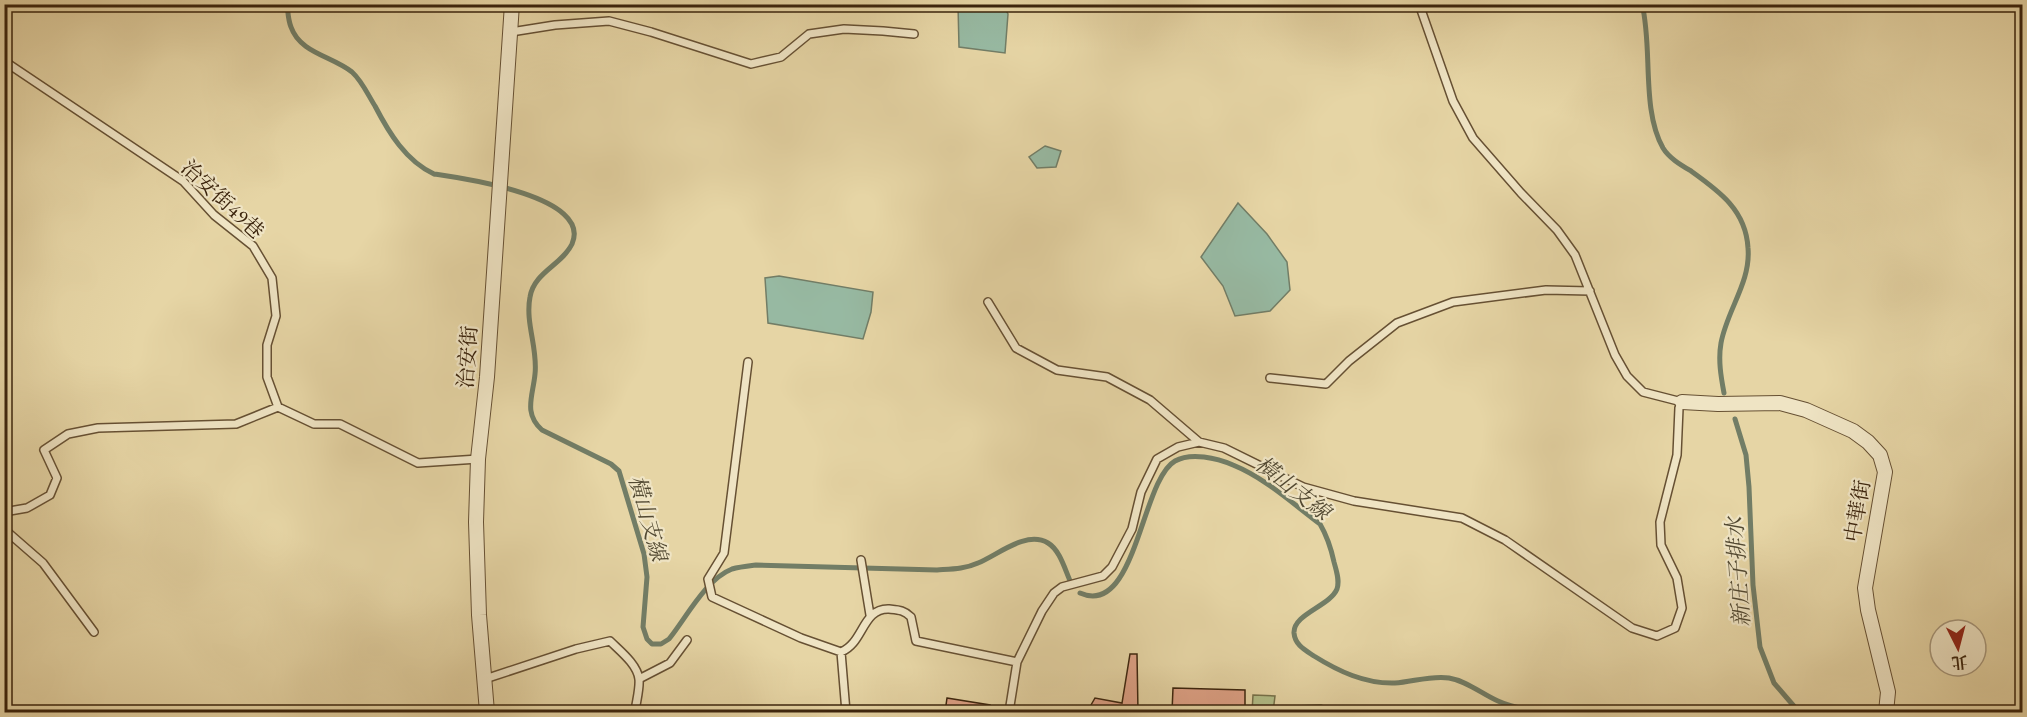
<svg xmlns="http://www.w3.org/2000/svg" width="2027" height="717" viewBox="0 0 2027 717" font-family="'EB Garamond','Noto Serif TC',serif">
<rect width="100%" height="100%" fill="#e6d5a5"/>
<filter id="stains"><feTurbulence type="fractalNoise" baseFrequency=".00333" numOctaves="4"/><feColorMatrix values="0 0 0 0 .2 0 0 0 0 .09 0 0 0 0 .02 0 0 0 .5 -.17"/></filter>
<radialGradient id="worn" r=".72"><stop offset=".6" stop-color="#630" stop-opacity="0"/><stop offset="1" stop-color="#630" stop-opacity=".3"/></radialGradient>
<path fill="#b2be88" stroke="#76714a" stroke-width="1.5" d="M1253,695L1275,696L1273,712H1252Z
M1321,705L1338,712H1284L1295,706Z"/>
<path fill="#97b9a2" stroke="#727d66" stroke-width="1.5" d="M958,5H1003L1008,14L1005,53L959,47Z
M1045,146L1061,151L1056,167L1037,168L1029,157Z
M1238,203L1267,234L1287,262L1290,290L1270,311L1235,316L1223,286L1201,257Z
M779,276L873,292L871,312L863,339L768,323L765,278Z"/>
<g fill="none" stroke-linecap="round" stroke-linejoin="round">
<path stroke="#727d66" stroke-width="5" d="M287,4C288,12 288,20 291,27C300,53 332,56 352,72C362,81 368,95 375,106C389,133 406,161 434,174C461,178 593,196 572,244C562,265 534,272 530,297C525,323 538,348 535,374C533,396 523,413 542,430L611,464L619,471L644,554L647,577L643,627L647,639L652,644H661L669,639C686,618 706,579 732,569C739,567 748,566 756,565L937,570C951,569 965,569 978,563C998,555 1026,530 1048,543C1060,550 1065,570 1071,583
M1642,4C1653,48 1641,109 1663,148C1669,158 1681,165 1691,171C1719,191 1746,210 1748,248C1751,282 1727,310 1721,343C1718,360 1721,377 1724,393
M1735,419L1746,455L1749,487L1753,585L1760,647L1774,683L1799,712
M1080,593C1136,618 1141,480 1175,461C1191,452 1217,458 1233,465C1265,478 1292,503 1320,524C1327,536 1331,548 1334,562C1336,570 1340,580 1337,589C1330,606 1293,614 1294,633C1295,645 1305,650 1314,656C1338,671 1365,684 1395,683C1412,682 1432,675 1449,678C1467,681 1482,694 1498,701C1511,707 1524,709 1538,712
M4,704L11,712"/>
</g>
<path fill="#dea186" stroke="#3b240d" stroke-width="1.5" d="M1130,654H1137L1138,712H1087L1095,698L1122,703Z
M1173,688L1245,690V712H1172Z
M947,698L990,705V712H945Z"/>
<g fill="none" stroke-linecap="round" stroke-linejoin="round">
<defs>
<path id="lane" d="M511,32L555,25L609,21L651,32L751,64L781,57L809,34L844,29L883,31L914,34
M4,61L183,181L214,215L253,246L272,278L276,316L267,345V377L278,407L314,424H340L418,463L478,459
M988,302L1016,348L1057,370L1107,377L1150,400L1199,442
M748,362L724,553L708,579L712,597L801,638L841,652
M1270,378L1326,384L1349,361L1397,323L1453,302L1546,290L1590,291
M4,512L27,508L50,495L57,478L44,450L68,434L98,428L236,424L278,407
M4,529L43,563L94,632
M861,560L870,615
M485,679L576,649L610,641C620,651 637,664 639,679C640,689 636,702 635,712
M639,679L670,663L687,640
M846,712L841,652C864,643 862,608 889,609C899,610 904,610 911,617L916,641L1017,662
M1009,712L1017,662L1042,611L1054,593L1062,587L1103,576L1112,567L1132,529L1141,492L1157,459L1178,447L1199,442L1224,448L1303,487L1354,501L1462,518L1505,540L1632,628L1657,636L1675,628L1682,608L1677,578L1661,545L1660,522L1677,455L1679,408L1682,402L1643,392L1627,376L1615,355L1575,255L1557,230L1521,193L1473,138L1453,101L1419,4"/>
<path id="street" d="M1682,402L1718,404L1780,403L1806,410L1853,431L1868,442L1880,455L1885,472L1865,588L1868,610L1888,692L1886,712
M487,712L479,615L476,522L478,459L487,377L512,4"/>
</defs>
<use href="#lane" stroke="#665033" stroke-width="10"/>
<use href="#street" stroke="#665033" stroke-width="16"/>
<use href="#lane" stroke="#efe4c4" stroke-width="7"/>
<use href="#street" stroke="#efe4c4" stroke-width="14"/>
</g>
<g text-anchor="middle" dominant-baseline="central" stroke-width="4.5" stroke-linejoin="round" paint-order="stroke">
<g font-size="21" fill="#3b240d" stroke="#efe4c4">
<text transform="translate(223 199) rotate(43)">治安街49巷</text>
<text transform="translate(467 357) rotate(-86)">治安街</text>
<text transform="translate(1857 511) rotate(-80)">中華街</text>
</g>
<g font-size="22" font-style="italic" fill="#524932" stroke="#efe4c4">
<text transform="translate(1293 488) rotate(38)">橫山支線</text>
<text transform="translate(648 518) rotate(74)">橫山支線</text>
<text transform="translate(1738 572) rotate(-94)">新庄子排水</text>
</g>
</g>
<rect width="2027" height="717" fill="none" stroke="#e6d5a5" stroke-width="24"/>
<rect x="6" y="6" width="2015" height="705" fill="none" stroke="#3b240d" stroke-width="3"/>
<rect x="12" y="12" width="2003" height="693" fill="none" stroke="#3b240d" stroke-width="1.5"/>
<g transform="translate(1958 648) rotate(174)"><circle r="28" fill="#efe4c4" stroke="#a7977b" stroke-width="1.5"/>
<path d="M0-4.5L10 22L0 15L-10 22Z" fill="#8f2418"/>
<text y="-9" font-size="16" font-weight="bold" text-anchor="middle" fill="#3b240d">北</text>
</g>
<rect width="100%" height="100%" filter="url(#stains)"/>
<rect width="100%" height="100%" fill="url(#worn)"/>
</svg>
